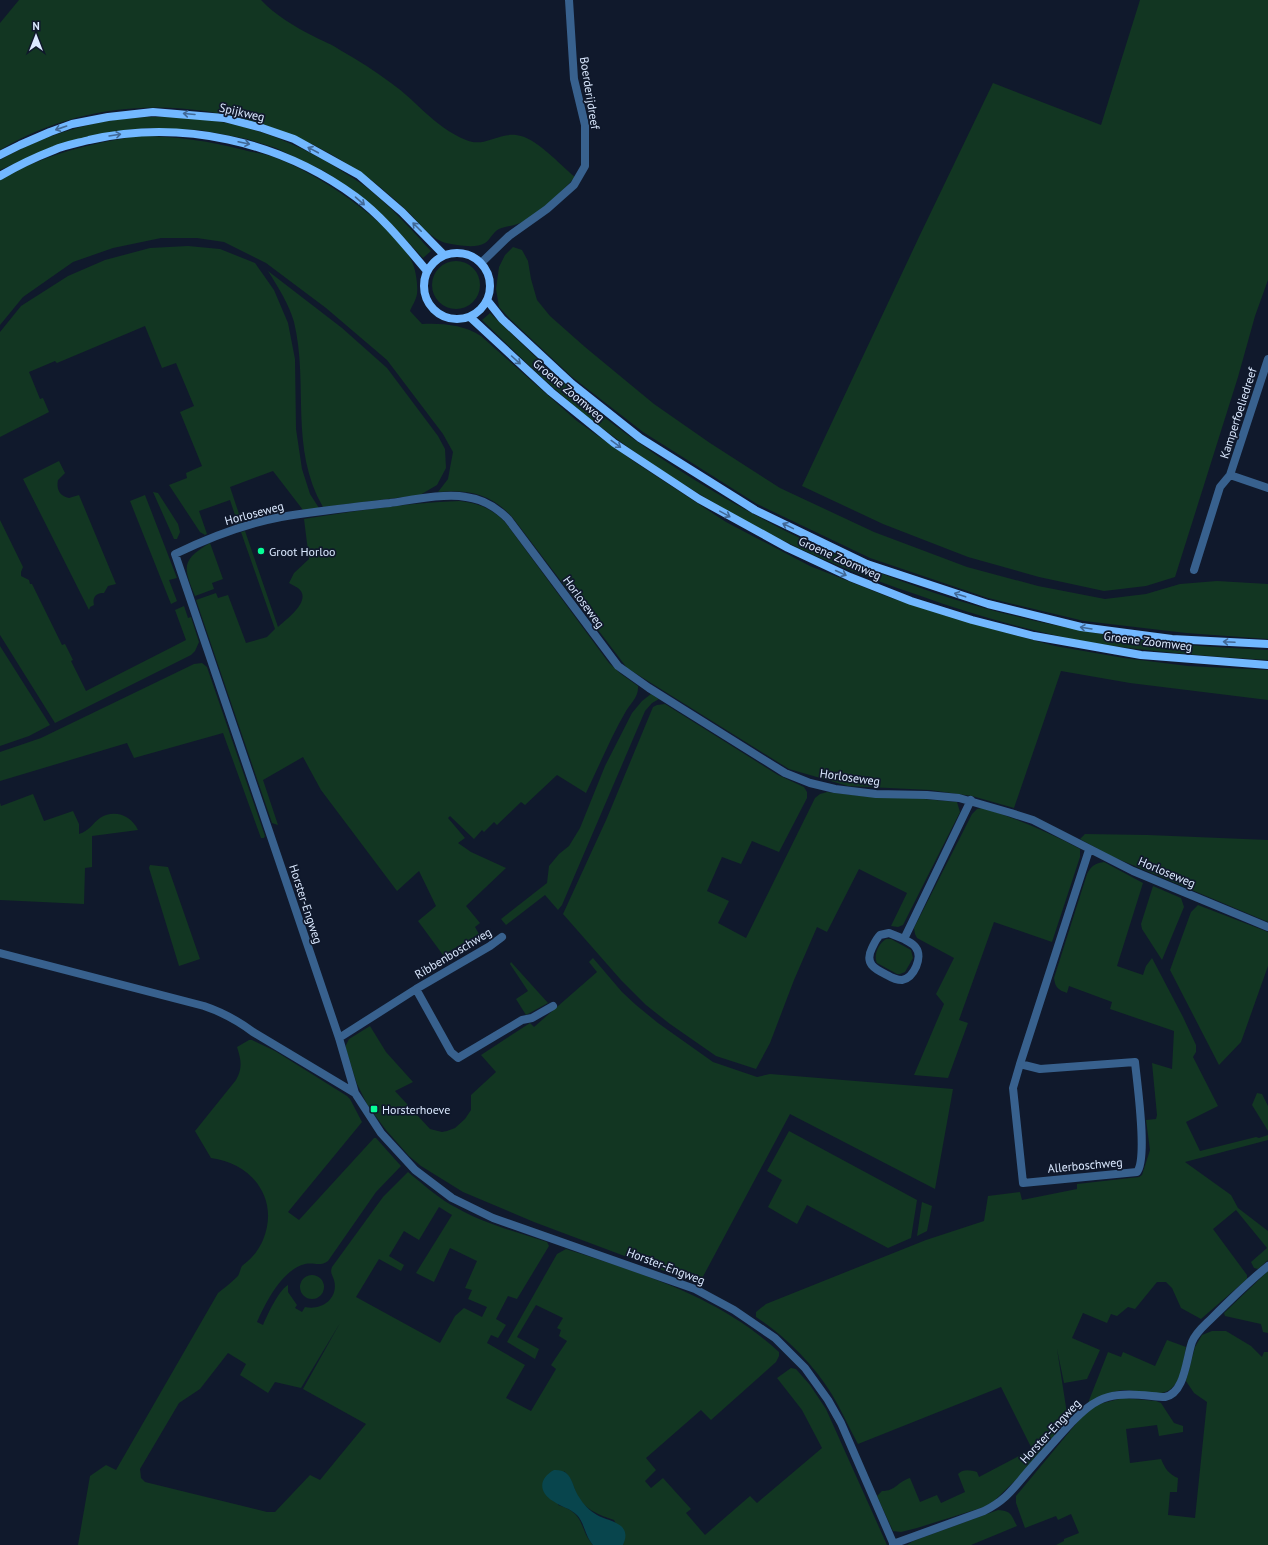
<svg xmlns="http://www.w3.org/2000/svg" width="1268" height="1545" viewBox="0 0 1268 1545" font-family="'PT Sans',sans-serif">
<rect width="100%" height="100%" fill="#10192c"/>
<path fill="#123622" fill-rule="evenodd" d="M19,0H261C275,15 295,27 313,36C322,41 332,44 340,50C358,60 375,71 391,83C418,102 434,127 466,140C483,148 498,133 516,135C536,137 559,164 575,177C564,190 535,217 520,223C514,226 505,226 499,229C493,232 490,240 485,243C475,249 457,245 446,243C428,238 418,220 404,208C393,198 382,188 370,179C262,101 117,80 0,150V23Z
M1140,0H1268V280L1255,316L1238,377L1175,577L1146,586L1104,591L1039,577L968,557L883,524L802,486L919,237L993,83L1101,125Z
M147,117C165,117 183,117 202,119C254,125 304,146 348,175C356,180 364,185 371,191C393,209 412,230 431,251L423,258L392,225L360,195L324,171L276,148L247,139L200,130L149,128L126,130L107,133L56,146L0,170V160C33,141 69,128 107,121C120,119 134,118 147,117Z
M139,136C176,136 208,141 244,150C251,152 260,153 267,155C309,167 396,224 413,264C416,272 418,286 417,294C416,300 412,306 410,311L422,324C443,323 464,325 481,336L577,421L636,463L726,522L810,566L891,598L959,620L1055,646L1124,658L1188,666L1268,670V700L1130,683L1061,671L1014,808L972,796L930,790L848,786L789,769L627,668L513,518C492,494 469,489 438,492L448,479L453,452L443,434L387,360L326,308L266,263L224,242L197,238H161L113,248L73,262L23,297L0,325V180C42,155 91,143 139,136Z
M188,246L220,249L255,263L274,290L288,323L295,359L296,429L302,469L310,494L319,508L303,510L273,471L230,487L242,523L238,524L230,500L199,511L207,534L205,535L200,532L169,485L187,478L186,473L202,466L180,412L194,406L176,363L162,368L145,326L57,363L55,361L29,372L40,399L43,398L49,412L0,437V332L21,306L68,276L105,260L150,248Z
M513,247L522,250L528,261L531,279L537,300L550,316L585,347L654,404L710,443L780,488L874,532L967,567L1038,586L1105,599L1146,594L1180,584L1217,581L1268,584V639L1186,633L1084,621L988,598L870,558L757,504L643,432L572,377L511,320L499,307L496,289L499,267L505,255Z
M432 285a24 24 0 1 1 48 0a24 24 0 1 1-48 0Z
M268,271L342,328L387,368L438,436L445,449L446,468L437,485L420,495L323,507C289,448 309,384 294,322C289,304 278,287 268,271Z
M490,313C530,352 569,390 613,424C753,529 918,602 1090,632C1149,643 1208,647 1268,650V660C1208,656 1148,652 1088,642C1030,631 973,615 918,595C861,576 804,553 752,524C703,498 655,467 610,434C564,400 523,360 482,320Z
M59,461L65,473L58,480C56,490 60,496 69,498L79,495L116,584L108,586L104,593C96,592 92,598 94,605L90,607L89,610L23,479Z
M153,492L158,493L160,496L178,524L180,532L177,539H174Z
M145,495L177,578L169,580L177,601L171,604L130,501Z
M459,501C478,503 491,508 505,522L609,663L621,674L638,686C639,696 631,703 626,711C611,737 599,766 586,793L557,775L525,805L521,802L497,825L494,822L484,832L482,830L474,839L450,816L448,818L465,838L458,843L471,852L506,868L466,906L480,923L475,927L479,934L443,955L418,921L436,906L419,871L397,891L321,790L303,757L263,780L278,825L272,823L196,600L216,593L218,598L228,595L246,643L267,637L275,629L241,532L245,531L278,627C287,619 313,600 298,588C295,586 292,585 289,583L294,573L309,559L304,519C355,511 407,503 459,501Z
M0,520L23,567L21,572V576L29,580L30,584H32L62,645L65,644L73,660L71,661L86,691L186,640L175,610L184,606L188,618L191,617L199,642L195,651L191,655L55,723L0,635Z
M210,543L223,579L212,583L214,589L195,596C183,567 181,560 210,543Z
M0,646L50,725L29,736L0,746Z
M202,663L207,667L265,836L264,838H261L223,733L134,758L127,743L0,781V752L41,738L194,664Z
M651,694L659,699L652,703L645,711L562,905L558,910L545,895L506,925L501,919L547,883L549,866L559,854L569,846L580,828L605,766L632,713L642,701Z
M665,704L778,775L804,787L807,792V798L779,852L752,841L741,864L722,857L707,891L729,901L718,923L746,938L815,798L820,794L827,792L870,797L913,798L957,802L960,812L903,925L898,927L891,926L907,893L859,869L827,932L817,927L794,980L770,1043L756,1069L716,1056L670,1024L646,1005L621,980L563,914L607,818L653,707L657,705Z
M33,794L44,821L73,811L79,824V834C89,831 92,824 100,818C114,809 131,815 138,830L92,836V867L85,868L84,904L0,900V803L1,806Z
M982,808C1016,818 1048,832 1080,849V857L1052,942L994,922L959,1020L968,1023L948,1078L914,1075L944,1004L936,994L954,958L917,938L915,934L914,928L972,814L977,809Z
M1085,834L1148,835L1268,840V922L1111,856L1080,839Z
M1104,862L1143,883L1117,966L1143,975L1146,966L1152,958L1183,1017L1196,1045V1052L1193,1057L1218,1106L1186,1122L1200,1151L1256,1137L1259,1138L1268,1135V1140L1185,1162L1231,1195L1238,1208L1268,1231V1260L1258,1269L1254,1268L1251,1262L1267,1248L1236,1210L1213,1229L1247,1275V1279L1201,1319L1181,1308L1172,1288L1166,1282H1157L1135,1309L1128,1307L1117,1316L1111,1314L1107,1323L1083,1313L1072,1338L1100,1350L1087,1379L1064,1383L1057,1349L1068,1420L1027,1469L994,1501L984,1507L917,1528L901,1532L893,1531L877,1496L882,1491C896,1491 897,1482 910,1478L920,1502L937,1495L941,1503L965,1492L958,1474C963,1469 970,1470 977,1472L979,1477L1032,1449L1001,1387L858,1444C849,1428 841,1409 831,1393C812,1363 786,1337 756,1317V1312L766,1304L926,1240L984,1221L988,1196L1020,1192L1022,1200L1077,1189V1184L1139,1177L1142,1175L1150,1150L1146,1120L1156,1119L1157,1115L1152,1063L1172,1069L1174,1031L1110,1009L1112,1002L1069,986L1067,993C1058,990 1055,987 1054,978L1087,874C1091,866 1095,863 1104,862Z
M150,865L168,867L200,959L179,966L149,868Z
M1153,886L1181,898L1184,907L1162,960L1142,929L1141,924Z
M1198,905L1268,932V966L1241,1042L1219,1065L1170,970L1191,912Z
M886,939H891L911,950L913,958L905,972L900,974H897L877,963C873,955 879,943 886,939Z
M593,958L622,992L636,1005L658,1023L713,1062L757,1077L770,1074L953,1089L935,1189L790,1114L699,1284L534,1222L463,1192L421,1166L409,1156L386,1130L368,1106L357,1084L346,1049V1045L349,1039L370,1026L386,1052L413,1082L395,1091L430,1129L442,1132L447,1131L455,1128L465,1119L471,1110V1095L496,1072L481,1055L530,1023L534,1027L597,972L589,962Z
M511,962L548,1003L526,1015L516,999L528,991L510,964Z
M249,1040H252L275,1051L347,1096L350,1099L362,1122L288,1212L299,1220L374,1138H376L401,1166L376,1192L328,1261C320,1267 314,1262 305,1264C282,1270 266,1302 257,1322L263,1325C268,1314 278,1291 288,1285V1292L297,1305L295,1308L302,1312L305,1307C322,1311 339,1298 334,1280C332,1274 330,1273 332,1267L383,1197L408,1172C424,1185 439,1199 457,1208C485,1224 517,1232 547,1242L549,1246L517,1299L508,1296L496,1319L506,1325L498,1338L491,1335L487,1343L525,1365L506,1398L531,1411L556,1369L551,1365L567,1341L559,1336L561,1330L557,1328L563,1318L536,1305L517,1337L539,1349L535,1359L507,1342L557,1254L566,1249C641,1273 720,1297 779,1352V1356L776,1362L711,1420L701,1410L646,1458L656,1470L645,1481L651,1488L663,1478L691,1509L686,1513L705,1535L750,1496L757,1503L822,1448L802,1410L777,1378L791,1368L796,1369L810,1385L826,1409L887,1545H623L624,1541L614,1520C599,1515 583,1509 576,1493C573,1484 571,1478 564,1471L558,1505C587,1514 578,1528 593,1545H78L90,1476L106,1465L116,1470L218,1293C224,1288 231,1283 237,1277C240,1274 240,1269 242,1266C244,1264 247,1262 249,1260C255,1255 260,1247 263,1240C280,1199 252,1163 211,1158L195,1131L236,1080C243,1067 241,1060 237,1047ZM439,1207L452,1215L416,1273L434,1282L450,1248L477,1261L465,1288L472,1290L468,1299L487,1307L482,1317L464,1308L455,1316L440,1343L356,1297L379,1259L401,1271L404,1265L389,1256L404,1231L419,1240ZM340,1323L303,1389L366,1424L320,1480L310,1475L275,1512H267L145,1482L141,1478L140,1469L179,1403L200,1389L228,1353L246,1364L240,1375L268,1393L275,1382L301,1388Z
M1257,1093L1262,1094L1268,1106V1131L1252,1105Z
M789,1131L917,1200L911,1238L888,1248L807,1205L797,1224L768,1207L782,1180L767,1171Z
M922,1202L932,1206L927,1231L917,1236Z
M1268,1271V1333L1263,1332L1261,1324L1225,1316L1224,1313Z
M300 1287a12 12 0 1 1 24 0a12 12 0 1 1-24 0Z
M1212,1331H1226L1251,1346L1262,1357L1264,1352H1268V1545H1056L1064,1541V1539L1079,1533L1071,1514L1058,1520L1056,1516L1025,1528L1016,1503V1496L1080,1419L1090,1410L1099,1404L1123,1398L1156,1401L1161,1403L1174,1423L1183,1426V1432L1159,1436L1157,1425L1126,1429L1130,1463L1161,1459C1165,1468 1168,1474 1178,1478L1177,1492H1170L1168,1515L1195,1518L1207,1402L1194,1393L1186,1381L1195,1347L1202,1335Z
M1167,1340L1186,1347C1183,1362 1181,1391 1161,1393C1148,1394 1136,1390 1123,1390C1111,1391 1099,1398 1088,1403L1108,1352L1121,1357L1123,1352L1155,1366Z
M998,1510C1011,1511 1011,1514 1017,1526L971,1545H907L913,1541Z"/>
<path fill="#08454d" d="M554,1470C573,1469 571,1485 579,1497C583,1504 590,1511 597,1515C610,1522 633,1523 623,1545H593C585,1536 585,1524 577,1515C570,1508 561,1507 553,1501C538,1492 539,1478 554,1470Z"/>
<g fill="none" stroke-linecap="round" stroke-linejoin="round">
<path stroke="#38618e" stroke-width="8" d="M481,263L509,236L547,209L574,185L585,166V125L574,79L569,0
M1268,359L1230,475L1268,488
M1194,570L1220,487L1230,475
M904,939L889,933L880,935C876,939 874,944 872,948C864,964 875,969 887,975C892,978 897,980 902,980C914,978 923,957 916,948C913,943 908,942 904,939L971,800
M0,953L204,1006C222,1012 237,1020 253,1032L355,1093
M416,989L451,1052L458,1058L522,1020L532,1018L553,1006
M339,1038L416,989L490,946L502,937
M1020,1064L1040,1069L1135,1062C1137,1083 1148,1158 1137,1172L1023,1183L1013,1088L1020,1064L1089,850
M893,1544L984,1511C1008,1499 1014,1487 1031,1468C1044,1453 1057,1438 1071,1423C1082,1412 1093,1401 1108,1397C1126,1392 1147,1396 1165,1397C1185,1393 1186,1359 1192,1342C1196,1332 1204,1326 1212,1318C1230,1300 1248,1282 1268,1266
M894,1545L841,1423L828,1400L805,1368L775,1338L734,1310L695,1289L493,1218L452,1198L415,1170L381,1133L355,1093L339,1038L289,890L175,554C208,538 244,524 281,517C317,511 354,507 390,503C411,500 445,493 466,497C483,499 496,507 508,519L618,666L649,688L785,773L810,783L835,789L876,794L927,795L959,798L1011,813L1033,820L1133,871L1268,927"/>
<path stroke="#72b8ff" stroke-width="8" d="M0,155L20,145L50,132L72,124L108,117L153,112L224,118L262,128L294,139L359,175L402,212L444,255
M0,176C17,166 36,157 54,150C66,145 78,143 89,140C181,119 280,141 356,197C383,217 405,245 427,271
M424 286a33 33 0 1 1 66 0a33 33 0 1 1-66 0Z
M487,300L502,319L572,384L640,438L755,510L867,564L988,604L1081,627L1172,639L1268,644
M470,317L551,392L614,443L699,499L788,548L850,577L911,601L972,620L1034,636L1141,655L1268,665"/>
</g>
<defs><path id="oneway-shaft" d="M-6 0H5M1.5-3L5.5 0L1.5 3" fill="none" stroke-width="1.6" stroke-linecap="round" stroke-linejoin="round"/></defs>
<g stroke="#416896">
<use href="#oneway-shaft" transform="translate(189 114) rotate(-175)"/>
<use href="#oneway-shaft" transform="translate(61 128) rotate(161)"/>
<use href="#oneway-shaft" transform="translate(115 135) rotate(-9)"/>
<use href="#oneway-shaft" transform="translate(244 143) rotate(12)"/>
<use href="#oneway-shaft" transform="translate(313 150) rotate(-152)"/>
<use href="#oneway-shaft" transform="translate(360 201) rotate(41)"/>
<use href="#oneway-shaft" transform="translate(417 227) rotate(-135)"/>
<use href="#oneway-shaft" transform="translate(516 360) rotate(42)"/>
<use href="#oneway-shaft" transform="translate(616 444) rotate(36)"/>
<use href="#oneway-shaft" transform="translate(725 514) rotate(29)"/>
<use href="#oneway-shaft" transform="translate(788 526) rotate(-154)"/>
<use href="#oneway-shaft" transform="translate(841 573) rotate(25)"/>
<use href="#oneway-shaft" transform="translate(960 595) rotate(-162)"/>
<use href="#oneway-shaft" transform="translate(1086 628) rotate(-171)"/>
<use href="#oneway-shaft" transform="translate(1229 642) rotate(-177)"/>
</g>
<g fill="#07ff97" stroke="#10192c" stroke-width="1.5">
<circle cx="261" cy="551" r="4"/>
<rect x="370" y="1105" width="8" height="8" rx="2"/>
</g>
<g text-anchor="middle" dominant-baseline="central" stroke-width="3.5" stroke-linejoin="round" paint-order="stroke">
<g font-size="12" fill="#dbe9ff" stroke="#10192c">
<text transform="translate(590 93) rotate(81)">Boerderijdreef</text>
<text transform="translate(242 112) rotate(13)">Spijkweg</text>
<text transform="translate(569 390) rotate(40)">Groene Zoomweg</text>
<text transform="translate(1238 413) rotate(-72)">Kamperfoeliedreef</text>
<text transform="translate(254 513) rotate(-15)">Horloseweg</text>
<text transform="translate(840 558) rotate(24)">Groene Zoomweg</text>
<text transform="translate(584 602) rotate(54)">Horloseweg</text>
<text transform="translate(1148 641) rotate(7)">Groene Zoomweg</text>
<text transform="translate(850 777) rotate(8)">Horloseweg</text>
<text transform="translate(1167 872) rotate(23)">Horloseweg</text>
<text transform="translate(306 904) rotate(72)">Horster-Engweg</text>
<text transform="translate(453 953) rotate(-31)">Ribbenboschweg</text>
<text transform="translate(1085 1165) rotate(-5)">Allerboschweg</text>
<text transform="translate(666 1266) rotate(21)">Horster-Engweg</text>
<text transform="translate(1050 1431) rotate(-47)">Horster-Engweg</text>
</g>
<g font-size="12" fill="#dbe9ff" stroke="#10192c" text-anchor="start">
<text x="269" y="551">Groot Horloo</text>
<text x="382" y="1109">Horsterhoeve</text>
</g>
</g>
<g transform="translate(36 36)" stroke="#10192c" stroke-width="3" paint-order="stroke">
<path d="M0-3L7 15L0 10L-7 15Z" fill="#dbe9ff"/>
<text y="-6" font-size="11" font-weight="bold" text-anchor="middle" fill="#dbe9ff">N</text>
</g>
</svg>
